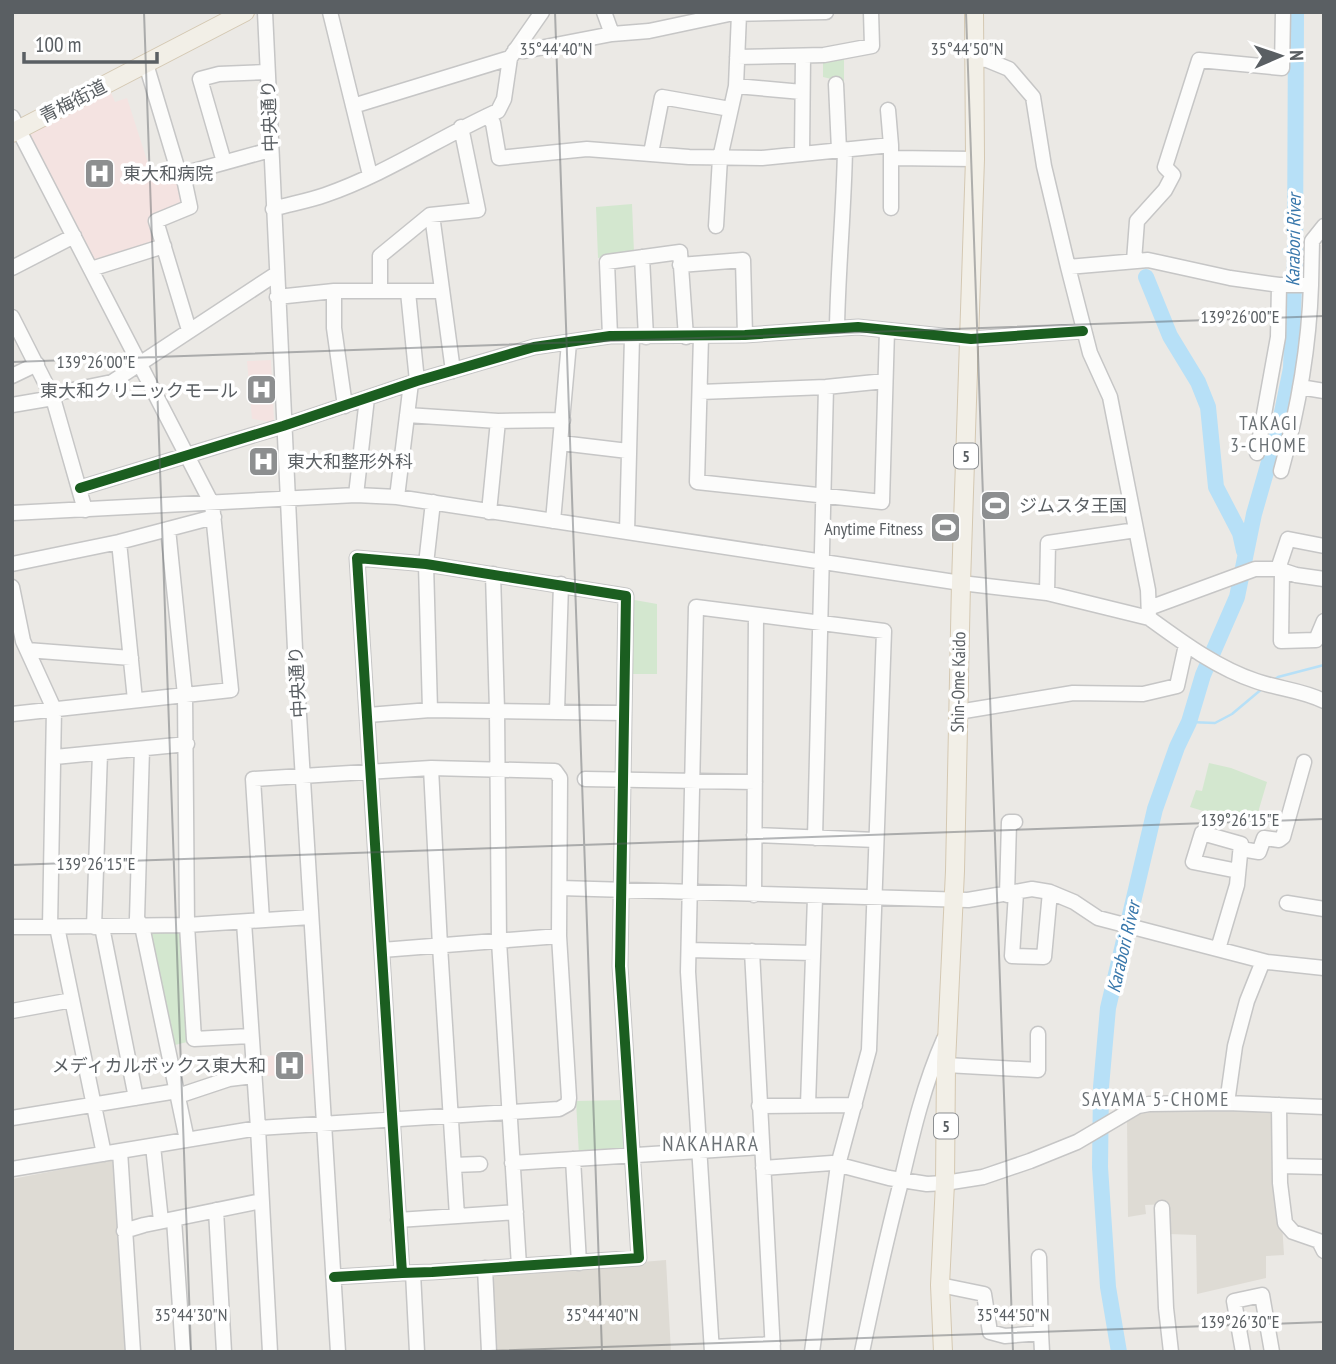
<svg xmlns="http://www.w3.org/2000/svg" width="1336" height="1364" viewBox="0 0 1336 1364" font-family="'PT Sans Narrow','Noto Sans JP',sans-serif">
<rect width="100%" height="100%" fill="#ebe9e5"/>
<path fill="#dedbd4" d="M1144,1109H1275L1284,1255L1266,1256V1278L1197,1294L1196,1235L1169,1234L1167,1204L1145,1205L1146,1214L1128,1217L1127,1119Z
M111,1160L116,1165L130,1352H12V1179Z
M666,1260L671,1352H494L489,1275Z"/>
<path fill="#f4e3e1" d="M109,88L115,102L127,98L153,179L177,171L187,203L152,216L160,242L91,263L27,129Z
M271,360L274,422L252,419L247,361Z
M311,1054L312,1074L267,1076L266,1056Z"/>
<path fill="#d3e7cf" d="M844,55V82L823,77V59Z
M632,204L634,253L598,258L596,207Z
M629,599L657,604V674H627Z
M1209,763L1231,768L1267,782L1259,809V828L1190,807L1196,790L1202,791Z
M179,931L184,935L191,1041L171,1046L148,935L151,932Z
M623,1100L627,1147L623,1153L579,1155L576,1101Z"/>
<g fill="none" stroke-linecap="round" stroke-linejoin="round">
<path stroke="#b7e0f7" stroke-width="2.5" d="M1274,680L1278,677L1324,665
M1189,722L1215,723L1232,714L1263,688"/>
<path stroke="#b7e0f7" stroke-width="16" d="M1146,277L1170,336L1198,382L1208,407L1216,487L1240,533L1244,551
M1119,1352L1108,1287L1100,1167L1101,1087L1108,1008L1155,809L1177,747L1189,722L1203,675L1237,597L1254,514L1279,427L1291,368L1295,258L1296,12"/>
<defs>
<path id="minor" d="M265,12L295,649L338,1352
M330,12L370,175
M604,12L612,34
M515,50L524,51L612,34L649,31L729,14L826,12
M737,57L824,55L872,46L871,12
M974,59L987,60L1009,69L1033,97L1044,166L1068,267
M146,64L177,167L183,174L190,207L156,221L189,330
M836,84L839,150
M736,86L802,92
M353,106L510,58
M888,110L891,145
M487,116L493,123L499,158L587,149L689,157L762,158L891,145V208
M12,117L212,504L231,690L12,714
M651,153L662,97L730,109
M802,154L803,56
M891,158L975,159
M224,162L200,79L219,74L267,72
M183,174L270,150
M273,209C290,204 308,201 325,195C386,174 440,137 498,111L504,99L510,58L542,12
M432,215L453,371
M716,226L720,158L736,86L739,14
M1324,226L1312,241L1311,285H1279L1230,278L1148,260L1068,267L1090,353L1110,397L1148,590L1149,618C1182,642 1217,668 1256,681C1279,689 1302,690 1324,701
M642,257L646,337
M1134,261L1137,221L1165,190L1173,175L1165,167L1199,60L1282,68L1283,12
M680,265L743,260L745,335
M12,268L74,236
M91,269L164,246
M334,291V328L345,406
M380,291V256L430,215L478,210L461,127
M408,292L417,381
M277,297L334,291H442
M12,317L53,398L85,510
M837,327C838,268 844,209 845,149
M610,336L607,262L680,252L686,337
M701,336L697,482L882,502L887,330
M12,376L37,364
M1300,387L1324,391
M700,392L826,387L885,381
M12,405L53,398L58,393L112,382L276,274
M407,415L498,421L563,420
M561,443L628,451
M1257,453L1278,337L1279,285
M1281,471C1298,410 1309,348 1311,285
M80,488L283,426L417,381L534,347L610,336L745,335L858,327L971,339L1083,331
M356,495L367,398
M397,497L411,383
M489,512L498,421
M12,513L356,495L397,497L961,583L1047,593L1149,618
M553,521L569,343
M168,529L185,695L187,925L194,1039L250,1036
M627,532L632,337
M119,542L135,700
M12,564L119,542L214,517
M1278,569L1288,539L1324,546
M1282,571L1281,641L1316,640L1324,621
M493,574L497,710L499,941L519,1266
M12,587L23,641L54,709L50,927
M1047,593L1048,543L1136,530
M1149,608L1255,569H1278L1296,575L1324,579
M27,650L131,658
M430,710L426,564L433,502
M557,711L561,584
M958,712L1073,693L1143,694L1177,686L1186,645
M368,715L430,710L623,713
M142,749L137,919L142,926L187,1140
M55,757L187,744
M431,768L440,946L457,1216
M585,779L755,782
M754,835L876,840
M815,838L826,387
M1241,849L1259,852L1264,838L1279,840L1283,837L1304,762
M560,888L968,900L1032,889L1050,892L1074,902L1098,918L1267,962L1324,968
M1016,893L1012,956L1044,957L1050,892
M754,895L756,615
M1007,895L1009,822H1015
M1287,903L1324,909
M244,922L258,1128L270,1352
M12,927L187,925L311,917
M57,927L104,1154
M94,927L100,753
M102,927L136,1098
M1218,949L1237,885L1241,844L1202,833L1193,862L1238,871
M382,950L559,936
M689,950L813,953
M752,951L773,1352
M12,1011L72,1000
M946,1065L1038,1070V1034
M178,1096L229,1079L253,1076
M1227,1103L1235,1046L1247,1001L1263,961
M808,1105L815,897
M1279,1105L1280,1183L1285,1223L1293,1232L1319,1241L1324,1251
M759,1106L855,1105
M12,1118L177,1091
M153,1146L161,1221
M120,1151L133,1352
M573,1159L579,1263
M512,1163L761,1147
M454,1165L480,1164
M1280,1166L1324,1167
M763,1168L832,1163L889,1178L927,1184L945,1183L983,1177L1030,1161L1077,1142L1138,1106L1149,1104L1227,1103L1324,1107
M12,1169L258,1128L559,1109L568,1104L569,1098L559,936L560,778L555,771L431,768L253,779L262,920
M1162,1208L1166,1308L1171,1352
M216,1210L224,1352
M174,1219L183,1352
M398,1220L516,1212
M124,1231L144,1225L261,1201
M1039,1257L1041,1333
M485,1268L489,1352
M413,1273L417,1352
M334,1277L402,1273L432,1272L639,1258L620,966L626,596L426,564L357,558L402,1273
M940,1285L984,1294L990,1332L1005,1336L1041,1333L1042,1352
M712,1347L773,1344
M712,1352L688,972L696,607L884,631L869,1050L838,1165L812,1352
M862,1352C874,1294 887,1236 902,1178C913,1131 924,1084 944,1039
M1243,1352L1234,1301L1262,1295L1272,1352"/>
<path id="major" d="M12,133L245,12
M943,1352L940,1285L945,1183L946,1063L955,871L961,583L975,159L974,12"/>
</defs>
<use href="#minor" stroke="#c6c6c6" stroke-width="17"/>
<use href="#major" stroke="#d4c8b2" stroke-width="20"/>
<use href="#minor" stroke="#fcfcfb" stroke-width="14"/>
<use href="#major" stroke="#f2efe7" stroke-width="18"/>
<defs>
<path id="cycleway" d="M80,488L283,426L417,381L534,347L610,336L745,335L858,327L971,339L1083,331
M334,1277L402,1273L432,1272L639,1258L620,966L626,596L426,564L357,558L402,1273"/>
</defs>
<use href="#cycleway" stroke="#fff" stroke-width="15"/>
<use href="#cycleway" stroke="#1b5e20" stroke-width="10"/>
</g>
<path fill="none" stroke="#5a5f63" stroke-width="2" stroke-opacity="0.45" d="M144,12L191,1352M555,12L602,1352M966,12L1013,1352M12,362L1324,316M12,865L1324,819M461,1352L1324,1322"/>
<defs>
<symbol id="hospital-square" viewBox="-11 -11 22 22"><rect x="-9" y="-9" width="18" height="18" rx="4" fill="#8d8f90" stroke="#fff"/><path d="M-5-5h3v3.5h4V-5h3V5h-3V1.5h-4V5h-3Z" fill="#fff"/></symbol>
<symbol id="stadium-square" viewBox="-11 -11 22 22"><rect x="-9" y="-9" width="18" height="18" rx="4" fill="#8d8f90" stroke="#fff"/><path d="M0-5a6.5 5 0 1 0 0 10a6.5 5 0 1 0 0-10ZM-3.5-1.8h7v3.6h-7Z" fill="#fff"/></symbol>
</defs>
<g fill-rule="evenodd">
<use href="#hospital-square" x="82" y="156" width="35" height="35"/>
<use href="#hospital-square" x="244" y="372" width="35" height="35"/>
<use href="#hospital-square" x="246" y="444" width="35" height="35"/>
<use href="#stadium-square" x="978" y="488" width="35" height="35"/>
<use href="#stadium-square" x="928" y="510" width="35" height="35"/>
<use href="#hospital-square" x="272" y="1048" width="35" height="35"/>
</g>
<g text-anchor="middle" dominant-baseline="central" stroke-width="7" stroke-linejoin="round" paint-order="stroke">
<g fill="#fff" stroke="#8c8f92" stroke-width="2">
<rect x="954" y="443.5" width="24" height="25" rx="5"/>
<rect x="934" y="1113.5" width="24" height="25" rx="5"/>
</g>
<g font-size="16" font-weight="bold" fill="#5a5f63">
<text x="966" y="456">5</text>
<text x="946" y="1126">5</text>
</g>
<g font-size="18" fill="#5a5f63" stroke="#fff">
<text transform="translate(73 101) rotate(-27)">青梅街道</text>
<text transform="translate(269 116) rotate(-92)">中央通り</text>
<text transform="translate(297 682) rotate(-93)">中央通り</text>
<text transform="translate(958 682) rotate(-89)">Shin-Ome Kaido</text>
</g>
<g font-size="18" fill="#5a5f63" stroke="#fff" text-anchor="start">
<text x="123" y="173">東大和病院</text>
<text x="238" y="390" text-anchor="end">東大和クリニックモール</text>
<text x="287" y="461">東大和整形外科</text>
<text x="1019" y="505">ジムスタ王国</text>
<text x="923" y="528" text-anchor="end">Anytime Fitness</text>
<text x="266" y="1065" text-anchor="end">メディカルボックス東大和</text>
</g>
<g font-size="19" font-style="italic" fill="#3877ab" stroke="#fff">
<text transform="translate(1293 240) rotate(-89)">Karabori River</text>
<text transform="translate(1123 947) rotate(-77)">Karabori River</text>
</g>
<g font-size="19" letter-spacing="2" fill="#6b7175" stroke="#fff">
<text x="1269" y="423">TAKAGI<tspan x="1269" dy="22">3-CHOME</tspan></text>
<text x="1156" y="1099">SAYAMA 5-CHOME</text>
</g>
<g font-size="21" letter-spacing="2" fill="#6b7175" stroke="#fff">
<text x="711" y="1143">NAKAHARA</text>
</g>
</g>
<g font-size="18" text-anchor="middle" fill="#5a5f63" stroke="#fff" stroke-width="7" stroke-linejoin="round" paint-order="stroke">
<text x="556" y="55">35°44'40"N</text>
<text x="967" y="55">35°44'50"N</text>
<text x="1240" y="323">139°26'00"E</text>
<text x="96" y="368">139°26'00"E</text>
<text x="1240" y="826">139°26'15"E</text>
<text x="96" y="870">139°26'15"E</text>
<text x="191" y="1321">35°44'30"N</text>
<text x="602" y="1321">35°44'40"N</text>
<text x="1013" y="1321">35°44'50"N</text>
<text x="1240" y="1328">139°26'30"E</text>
</g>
<rect width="1336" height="1364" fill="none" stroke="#5a5f63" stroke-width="28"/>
<g transform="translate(1280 56) rotate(88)" stroke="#ffffff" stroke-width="5" paint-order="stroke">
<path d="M0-5L12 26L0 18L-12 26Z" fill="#5a5f63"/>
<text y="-10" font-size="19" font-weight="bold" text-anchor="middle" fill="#5a5f63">N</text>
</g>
<path d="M24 52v10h133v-10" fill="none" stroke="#5a5f63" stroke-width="3.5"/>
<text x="35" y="52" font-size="21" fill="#5a5f63" stroke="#ffffff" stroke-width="5" paint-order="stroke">100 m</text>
</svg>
